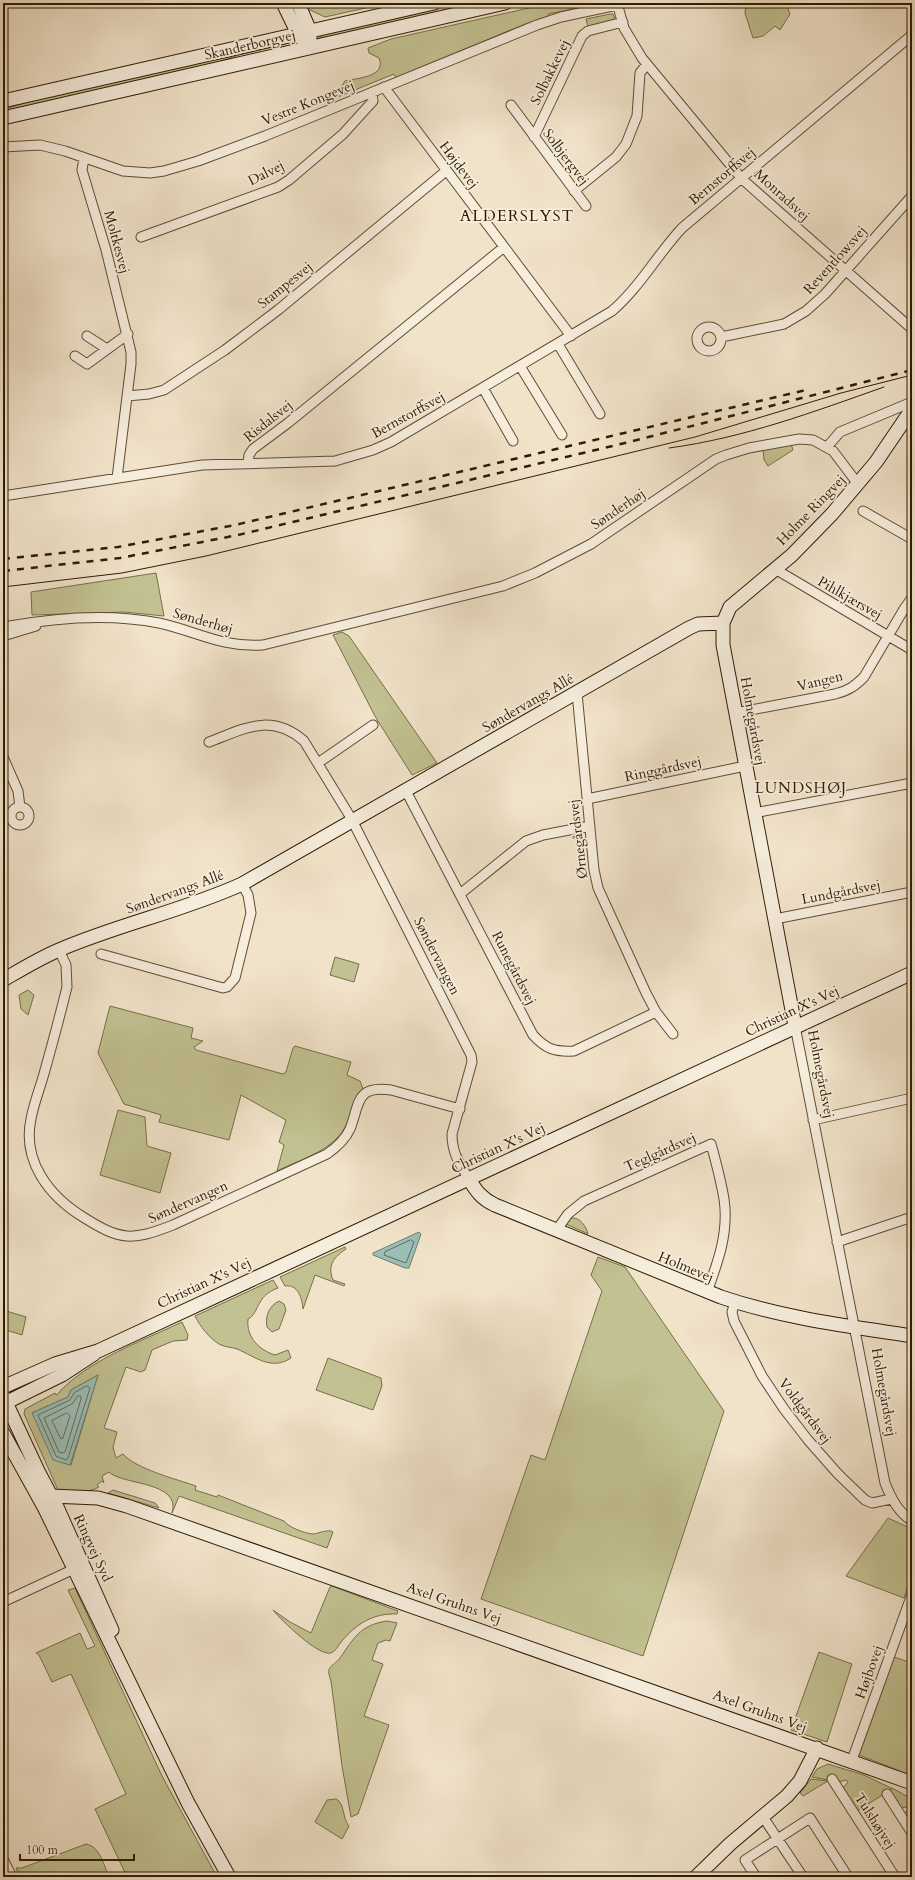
<svg xmlns="http://www.w3.org/2000/svg" width="915" height="1880" viewBox="0 0 915 1880" font-family="Cardo,serif">
<rect width="100%" height="100%" fill="#f1e3ca"/>
<filter id="stains"><feTurbulence type="fractalNoise" baseFrequency=".005" numOctaves="4"/><feColorMatrix values="0 0 0 0 .2 0 0 0 0 .09 0 0 0 0 .02 0 0 0 .5 -.17"/></filter>
<radialGradient id="worn" r=".72"><stop offset=".6" stop-color="#630" stop-opacity="0"/><stop offset="1" stop-color="#630" stop-opacity=".3"/></radialGradient>
<path fill="#c2c191" stroke="#786e48" fill-rule="evenodd" d="M305,3H388L325,17L308,9Z
M455,3H483L324,39L323,37H318L321,33Z
M551,3H580L581,7L548,14L549,16L525,24L396,78L394,74L328,101L325,95L335,96L345,81C357,78 387,77 379,58L369,53L368,48L391,39Z
M746,3H786L790,14L780,30L775,26L763,36L753,38L745,13Z
M610,14H613L615,20L588,27L586,19Z
M286,42V44L239,55L205,66L3,113V110L42,97Z
M791,444L793,450L768,466L764,460L763,449Z
M156,573L164,616L124,612L32,615L31,592Z
M342,632L349,636L437,763L412,775L376,718L333,635Z
M335,957L359,964L354,982L330,975Z
M28,990L34,995L28,1015L21,1009L19,995Z
M110,1006L193,1028L191,1038L203,1041L194,1047L196,1050L283,1074L286,1072L293,1048L295,1046L351,1062L347,1075L360,1081L363,1089C352,1099 353,1111 347,1123C336,1150 301,1159 277,1171L284,1145L279,1142L286,1120L241,1095L229,1140L159,1122L161,1115L124,1104L98,1053Z
M118,1110L145,1117L147,1146L171,1153L160,1193L100,1175Z
M571,1218C580,1217 586,1226 588,1234L566,1224L568,1220Z
M345,1247L346,1249C334,1257 327,1265 333,1280L345,1284L344,1286L315,1275L303,1309C302,1298 298,1284 285,1286L280,1277Z
M598,1257L625,1267L724,1411L643,1656L481,1599L531,1455L545,1460L602,1291L591,1275Z
M273,1280L278,1288C255,1296 260,1313 248,1319C246,1337 259,1350 275,1355L288,1350L291,1358C271,1371 256,1357 237,1349C231,1347 224,1347 219,1344C209,1338 200,1326 195,1316Z
M279,1301L284,1304L286,1310L279,1329L272,1332L267,1327C265,1316 269,1306 279,1301Z
M3,1310L26,1317L22,1335L3,1329Z
M182,1322L188,1335L187,1340L173,1341L152,1350L145,1370L141,1372L126,1367L104,1428L117,1432L113,1447L116,1458L123,1454C136,1469 176,1479 196,1486L195,1490L217,1497L218,1495L284,1521C288,1527 304,1533 312,1534C318,1534 324,1530 331,1531L333,1532L327,1548L179,1496L172,1513C182,1481 121,1485 109,1472L102,1476L104,1483L102,1481L97,1485L99,1487C89,1493 68,1494 58,1490L24,1414L25,1409L55,1393L56,1395L60,1392V1391C93,1358 140,1342 182,1322ZM98,1375L71,1465H70L32,1413L68,1397L71,1390Z
M328,1358L381,1378L382,1386L373,1410L316,1390Z
M113,1490L155,1503L159,1508L108,1493Z
M888,1518L912,1529V1572L904,1598L846,1576Z
M332,1586L398,1611L397,1614C373,1613 356,1624 341,1642C338,1646 336,1651 331,1653C319,1657 281,1620 273,1610L290,1622L311,1633L330,1587Z
M75,1588L162,1776L217,1877H198L195,1873L186,1877H127L95,1809L126,1794L71,1674L52,1682L39,1655L36,1653L80,1633L87,1649L95,1646L68,1590Z
M387,1621L397,1623L390,1641L386,1640L378,1643L372,1660L383,1664L364,1716L389,1725L358,1814L351,1817L342,1766L331,1681C325,1665 332,1668 340,1658C354,1638 360,1625 387,1621Z
M819,1652L852,1664L827,1742L791,1730Z
M894,1657L912,1663V1774L905,1773L859,1755Z
M828,1764L864,1775L891,1788L889,1791L857,1811L843,1788L848,1782L846,1780L839,1782L812,1777L817,1769Z
M811,1779L828,1781L803,1796L800,1793Z
M892,1788L912,1799V1825L905,1814L908,1809L907,1807L901,1808L890,1792Z
M336,1799C345,1803 342,1818 349,1826L342,1839L315,1822L327,1800Z
M86,1844C100,1846 104,1866 109,1877H20L16,1868H22Z"/>
<path fill="#9bbeb6" stroke="#707d6d" d="M419,1232L421,1234L409,1268H405L373,1255V1253Z
M98,1375L70,1465L53,1460L32,1413L68,1397L71,1390Z"/>
<g fill="none" stroke-linecap="round" stroke-linejoin="round">
<path stroke="#656c5b" stroke-width="1" d="M411,1240L414,1242L406,1263L384,1255L385,1252Z
M87,1386L90,1388L68,1458L66,1460L56,1456L38,1415L70,1400L74,1393Z
M78,1396H81V1399L65,1452L63,1453L59,1452L44,1418L72,1404Z
M67,1413L70,1416L63,1438L61,1439L52,1421Z"/>
<defs>
<path id="street" d="M617,3L624,28L642,58L742,179L912,329
M384,87L571,336
M511,105L586,206
M534,137L582,36L588,31L623,22
M3,147L40,145L65,151L123,171L150,173L164,171L198,161L265,136L537,25L561,17L617,5
M84,158L82,170L106,250L131,352V364L117,478
M574,191L616,157L626,144L637,116L640,73L647,64
M141,237L278,187L289,180L343,134L373,101L372,92
M697 339a12 12 0 1 1 24 0a12 12 0 1 1-24 0Z
M87,336L107,349
M721,337L784,324L806,311L825,294L912,196
M558,344L600,414
M75,356L87,364L128,334
M520,366L562,435
M483,388L513,441
M127,396L149,394L164,390L225,350L278,310L446,171
M827,447L840,432L912,402
M248,463L249,455L253,449L288,423L504,247
M3,496L202,465L335,461L373,450L391,442L612,311C639,288 657,255 682,228L912,35
M863,511L912,539
M775,569L912,650
M3,627C52,618 110,613 159,623C196,631 222,648 263,645L503,586L535,573L591,544L716,459L726,455L749,448L799,439L813,440L833,451L858,484
M3,636L36,626
M577,693L594,870L598,888L646,993L656,1012L673,1034
M735,713L835,694C848,691 855,686 864,677L904,609L912,598
M209,742C244,729 271,712 304,741L351,818L471,1055L472,1062L452,1134C452,1153 459,1163 469,1179
M3,757L18,791L20,807
M318,763L373,725
M406,791L533,1035C546,1049 554,1052 574,1051L656,1012
M587,799L745,766
M11 816a9 9 0 1 1 18 0a9 9 0 1 1-18 0Z
M754,813L912,783
M460,894L526,841L543,835L590,826
M775,919L912,892
M59,950L66,965L67,987C60,1015 53,1042 45,1070C41,1086 34,1102 31,1119C22,1161 49,1196 83,1217C121,1241 132,1241 173,1225L327,1154C337,1147 345,1140 350,1129C360,1104 355,1085 391,1090L460,1109
M101,954L223,988L227,987L235,978L251,913L248,895L242,884
M795,1026C825,1179 856,1331 885,1483C891,1498 898,1512 912,1521
M813,1120L912,1098
M556,1231L568,1214L584,1201L711,1144C716,1162 721,1181 724,1199C729,1232 718,1262 707,1292
M837,1242L912,1217
M735,1302L732,1312L734,1321L762,1376L784,1409L808,1440L838,1474L865,1500L872,1503L891,1499
M3,1602L74,1569
M852,1760L912,1594
M832,1779L895,1877
M887,1794L912,1833
M763,1817L803,1877
M3,1859L12,1877
M756,1877L745,1860L810,1818L848,1877"/>
<path id="secondary" d="M283,3L298,34L303,40
M298,3L310,31V38
M3,101L434,3
M3,118L505,3
M3,980C22,969 40,958 59,950C119,924 183,911 242,884L689,628L698,624L723,623
M795,1026L723,645V623L730,607L792,555L832,514L876,462L912,409
M469,1179C476,1191 482,1199 495,1205L721,1297C783,1318 847,1326 912,1336
M3,1387L55,1364L98,1351L912,973
M3,1396L38,1471L57,1507L112,1630
M3,1404L62,1375L94,1354
M3,1433L44,1507L188,1803L229,1877
M51,1496L98,1498L127,1506L912,1783
M696,1877L730,1844L787,1796L800,1781L817,1748"/>
</defs>
<use href="#street" stroke="#604d32" stroke-width="11"/>
<use href="#secondary" stroke="#2f1b00" stroke-width="15"/>
<use href="#street" stroke="#f6eddd" stroke-width="9"/>
<use href="#secondary" stroke="#f6eddd" stroke-width="13"/>
<path stroke="#2f1b00" stroke-width="1" d="M669,448C744,438 813,412 884,387
M3,587L122,573L206,556L695,437L841,393L912,375"/>
<path stroke="#2f1b00" stroke-width="2.5" stroke-dasharray="7 7" stroke-linecap="butt" d="M3,559L118,547L235,525L806,390
M3,571L120,558L238,535L625,443L912,370"/>
</g>
<g text-anchor="middle" dominant-baseline="central" stroke-width="3.5" stroke-linejoin="round" paint-order="stroke">
<g font-size="14" fill="#2f1b00" stroke="#f6eddd">
<text transform="translate(250 45) rotate(-13)">Skanderborgvej</text>
<text transform="translate(550 72) rotate(-64)">Solbakkevej</text>
<text transform="translate(308 103) rotate(-22)">Vestre Kongevej</text>
<text transform="translate(566 157) rotate(53)">Solbjergvej</text>
<text transform="translate(459 165) rotate(53)">Højdevej</text>
<text transform="translate(266 173) rotate(-27)">Dalvej</text>
<text transform="translate(722 176) rotate(-40)">Bernstorffsvej</text>
<text transform="translate(782 195) rotate(42)">Monradsvej</text>
<text transform="translate(117 242) rotate(75)">Moltkesvej</text>
<text transform="translate(835 260) rotate(-48)">Reventlowsvej</text>
<text transform="translate(285 285) rotate(-39)">Stampesvej</text>
<text transform="translate(408 415) rotate(-29)">Bernstorffsvej</text>
<text transform="translate(268 421) rotate(-39)">Risdalsvej</text>
<text transform="translate(618 509) rotate(-34)">Sønderhøj</text>
<text transform="translate(811 510) rotate(-46)">Holme Ringvej</text>
<text transform="translate(850 598) rotate(30)">Pihlkjærsvej</text>
<text transform="translate(203 621) rotate(16)">Sønderhøj</text>
<text transform="translate(820 681) rotate(-14)">Vangen</text>
<text transform="translate(528 703) rotate(-30)">Søndervangs Allé</text>
<text transform="translate(753 721) rotate(80)">Holmegårdsvej</text>
<text transform="translate(663 769) rotate(-12)">Ringgårdsvej</text>
<text transform="translate(578 839) rotate(-97)">Ørnegårdsvej</text>
<text transform="translate(175 892) rotate(-20)">Søndervangs Allé</text>
<text transform="translate(841 892) rotate(-11)">Lundgårdsvej</text>
<text transform="translate(437 956) rotate(63)">Søndervangen</text>
<text transform="translate(514 968) rotate(63)">Runegårdsvej</text>
<text transform="translate(792 1011) rotate(-25)">Christian X's Vej</text>
<text transform="translate(821 1074) rotate(79)">Holmegårdsvej</text>
<text transform="translate(498 1148) rotate(-25)">Christian X's Vej</text>
<text transform="translate(660 1152) rotate(-24)">Teglgårdsvej</text>
<text transform="translate(188 1202) rotate(-24)">Søndervangen</text>
<text transform="translate(686 1267) rotate(22)">Holmevej</text>
<text transform="translate(204 1283) rotate(-25)">Christian X's Vej</text>
<text transform="translate(884 1392) rotate(80)">Holmegårdsvej</text>
<text transform="translate(805 1411) rotate(53)">Voldgårdsvej</text>
<text transform="translate(93 1548) rotate(65)">Ringvej Syd</text>
<text transform="translate(454 1603) rotate(19)">Axel Gruhns Vej</text>
<text transform="translate(869 1672) rotate(-70)">Højbovej</text>
<text transform="translate(760 1711) rotate(20)">Axel Gruhns Vej</text>
<text transform="translate(875 1821) rotate(57)">Tulshøjvej</text>
</g>
<g font-size="15" letter-spacing="1" fill="#2f1b00" stroke="#f6eddd">
<text x="801" y="788">LUNDSHØJ</text>
</g>
<g font-size="16" letter-spacing="1" fill="#2f1b00" stroke="#f6eddd">
<text x="517" y="216">ALDERSLYST</text>
</g>
</g>
<rect width="915" height="1880" fill="none" stroke="#f1e3ca" stroke-width="16"/>
<rect x="4" y="4" width="907" height="1872" fill="none" stroke="#2f1b00" stroke-width="2"/>
<rect x="8" y="8" width="899" height="1864" fill="none" stroke="#2f1b00"/>
<path d="M20 1854v6h114v-6" fill="none" stroke="#2f1b00" stroke-width="2"/>
<text x="26" y="1854" font-size="12" fill="#2f1b00" stroke="#f6eddd" stroke-width="3" paint-order="stroke">100 m</text>
<rect width="100%" height="100%" filter="url(#stains)"/>
<rect width="100%" height="100%" fill="url(#worn)"/>
</svg>
